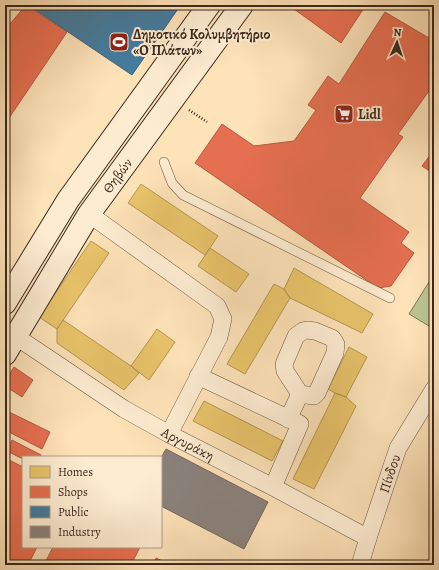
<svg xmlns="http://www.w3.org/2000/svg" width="439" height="570" viewBox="0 0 439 570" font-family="Alegreya,serif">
<rect width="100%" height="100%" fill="#fee2b8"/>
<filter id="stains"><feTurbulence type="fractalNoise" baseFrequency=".005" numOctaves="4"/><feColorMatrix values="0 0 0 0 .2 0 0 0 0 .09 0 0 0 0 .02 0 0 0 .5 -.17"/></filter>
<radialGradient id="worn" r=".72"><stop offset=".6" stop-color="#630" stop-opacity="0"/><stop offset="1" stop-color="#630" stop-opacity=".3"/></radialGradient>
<path fill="#bbc492" stroke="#7a7657" d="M434,274V329L409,314Z"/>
<path fill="#e9c46a" stroke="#b49653" d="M141,184L218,236L205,255L128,203Z
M91,241L109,253L57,329L39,317Z
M210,248L249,274L236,292L198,266Z
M294,268L373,314L362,333L290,298L284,289Z
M274,284L284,289L290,298L245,374L227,364Z
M63,320L131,366L139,373L124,390L57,343V329Z
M157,329L175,342L149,380L131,366Z
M349,347L367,357L346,397L335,393L328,389Z
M335,393L346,397L356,406L314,489L293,479Z
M204,401L283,441L272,461L193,421Z"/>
<path fill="#e76f51" stroke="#b35a41" d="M26,5L67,32L5,124V30Z
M297,5H366L341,43L294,9Z
M385,12L434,41V84L398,134L403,137L360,198L409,232L401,243L414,253L391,286L378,288L195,163L222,124L254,146L294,141L316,110L308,105L328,76L339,84Z
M434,150V174L422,166Z
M14,367L33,380L22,397L5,386V381Z
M5,410L50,432L42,449L5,430Z
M5,439L11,443L12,440L41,455L40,457H23V459L5,450Z
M5,458L23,467V547H37L28,565H5Z
M53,547H140L131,565H44Z
M156,558L171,565H153Z"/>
<path fill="#457b9d" stroke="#426276" d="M37,5H178L180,6L132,75L34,9Z"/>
<path fill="#8a817c" stroke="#72675f" d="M166,449L268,502L244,549L161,506V458Z"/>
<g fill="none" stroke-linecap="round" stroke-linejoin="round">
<defs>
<path id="lane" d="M164,162L172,183L183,195L390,298"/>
<g id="street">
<path d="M89,214L217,306L223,319L219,337L169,434"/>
<path id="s1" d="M15,336L124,409L169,434L273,487L368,538"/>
<path d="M198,376L300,424L273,487"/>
<path d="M288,419L300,394L314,396L317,393L335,353L336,344L332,338L315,331L307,330L303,331L296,336L284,364L285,371L300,394"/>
<path id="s2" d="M360,565L368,538L398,448L434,389"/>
</g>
<g id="secondary">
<path d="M5,303L68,200L209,5"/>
<path id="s3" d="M5,354L89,214L242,5"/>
</g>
</defs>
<use href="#lane" stroke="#6b5743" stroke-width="10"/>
<use href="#street" stroke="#6b5743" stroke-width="18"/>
<use href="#secondary" stroke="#3a291c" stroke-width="24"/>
<path stroke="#3a291c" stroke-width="2.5" stroke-dasharray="1 2" stroke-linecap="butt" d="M189,110L207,122"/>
<use href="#lane" stroke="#feecd1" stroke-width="9"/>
<use href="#street" stroke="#feecd1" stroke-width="17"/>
<use href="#secondary" stroke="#feecd1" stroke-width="22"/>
</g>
<defs>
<symbol id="stadium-square" viewBox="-11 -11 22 22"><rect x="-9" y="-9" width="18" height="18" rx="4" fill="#8f2418" stroke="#feecd1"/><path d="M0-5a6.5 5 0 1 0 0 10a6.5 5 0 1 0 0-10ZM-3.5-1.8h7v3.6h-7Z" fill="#fff"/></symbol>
<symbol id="supermarket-square" viewBox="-11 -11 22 22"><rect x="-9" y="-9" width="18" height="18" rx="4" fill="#8f2418" stroke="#feecd1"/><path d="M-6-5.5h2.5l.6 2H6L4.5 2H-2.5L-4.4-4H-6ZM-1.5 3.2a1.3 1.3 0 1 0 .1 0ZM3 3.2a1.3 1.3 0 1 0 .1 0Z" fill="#fff"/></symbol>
</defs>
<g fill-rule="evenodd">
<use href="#stadium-square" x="108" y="31" width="22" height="22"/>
<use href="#supermarket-square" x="333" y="103" width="22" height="22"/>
</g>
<g text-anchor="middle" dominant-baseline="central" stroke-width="4" stroke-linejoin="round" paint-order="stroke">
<g font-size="14" font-weight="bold" fill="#3a291c" stroke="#feecd1" text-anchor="start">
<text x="133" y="34">Δημοτικό Κολυμβητήριο<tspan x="133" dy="16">«Ο Πλάτων»</tspan></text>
<text x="358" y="114">Lidl</text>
</g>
<g font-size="14" fill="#3a291c" stroke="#feecd1">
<text stroke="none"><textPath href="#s3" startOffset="211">Θηβών</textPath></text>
<text stroke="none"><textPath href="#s1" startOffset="204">Αργυράκη</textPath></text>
<text stroke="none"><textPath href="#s2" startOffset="96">Πίνδου</textPath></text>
</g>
</g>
<rect width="439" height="570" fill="none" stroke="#fee2b8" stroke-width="20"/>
<rect x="6" y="6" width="427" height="558" fill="none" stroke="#3a291c" stroke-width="2"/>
<rect x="10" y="10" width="419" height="550" fill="none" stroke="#3a291c"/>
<rect x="22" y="456" width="140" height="92" fill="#feecd1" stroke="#b09e89"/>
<rect x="30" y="466" width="20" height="12" fill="#e9c46a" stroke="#b09e89"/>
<text x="58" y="476" font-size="12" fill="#3a291c">Homes</text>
<rect x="30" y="486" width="20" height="12" fill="#e76f51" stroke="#b09e89"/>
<text x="58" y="496" font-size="12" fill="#3a291c">Shops</text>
<rect x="30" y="506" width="20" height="12" fill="#457b9d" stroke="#b09e89"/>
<text x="58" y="516" font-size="12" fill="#3a291c">Public</text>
<rect x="30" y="526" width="20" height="12" fill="#8a817c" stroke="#b09e89"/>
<text x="58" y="536" font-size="12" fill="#3a291c">Industry</text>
<g transform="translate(397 42) rotate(3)" stroke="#feecd1" stroke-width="3" paint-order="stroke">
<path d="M0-3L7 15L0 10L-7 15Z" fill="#3a291c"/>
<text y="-6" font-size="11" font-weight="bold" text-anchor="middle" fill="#3a291c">N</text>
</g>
<rect width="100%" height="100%" filter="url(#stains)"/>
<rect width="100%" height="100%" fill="url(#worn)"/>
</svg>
